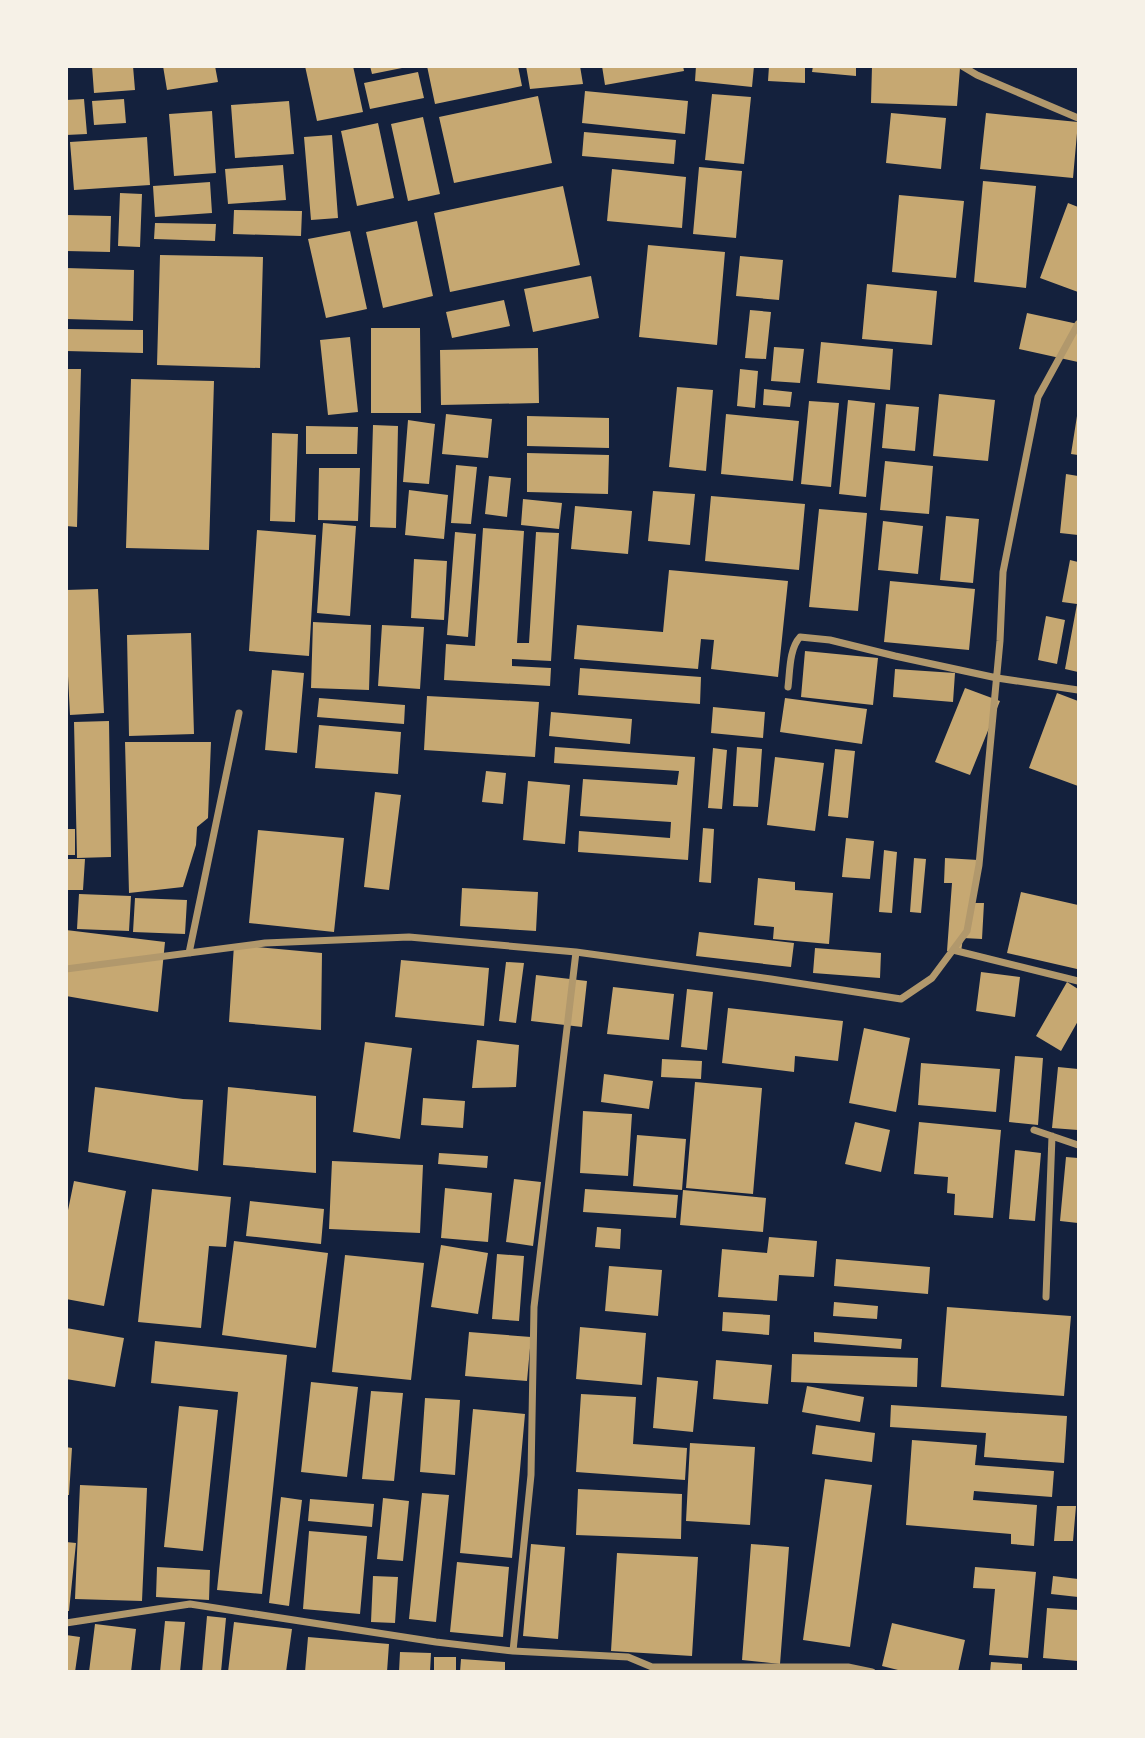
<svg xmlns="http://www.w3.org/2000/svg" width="1145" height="1738" viewBox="0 0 1145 1738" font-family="Ubuntu,sans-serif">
<rect width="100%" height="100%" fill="#14213d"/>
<path fill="#c6a872" d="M92,66H133L135,90L94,93Z
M163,66H215L218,82L167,90Z
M305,66H353L363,112L317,121Z
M370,66H402V68L372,74Z
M427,66H518L522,86L435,104Z
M526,66H580L583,84L530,89Z
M602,66H683L684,71L605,85Z
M696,66H754L752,87L695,81Z
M769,66H805V83L768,81Z
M813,66H856V76L812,72Z
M872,66H938L960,68L957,106L871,103Z
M418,72L424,98L370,109L364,83Z
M585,91L688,101L685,134L582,123Z
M712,94L751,97L744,164L705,160Z
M538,96L552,163L454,183L439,117Z
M84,99L87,134L66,135V100Z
M124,99L126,123L94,125L92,101Z
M289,101L294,154L235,158L231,105Z
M212,111L216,173L174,176L169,114Z
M891,113L946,118L941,169L886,163Z
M986,113L1078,122L1073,178L980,169Z
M423,117L440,194L408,201L391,124Z
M378,123L394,198L357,206L341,131Z
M584,132L676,140L674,164L582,156Z
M332,135L338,218L311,220L304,137Z
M147,137L150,185L74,190L70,142Z
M283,165L286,200L228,204L225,169Z
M699,167L742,171L736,238L693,234Z
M612,169L686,177L682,228L607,221Z
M983,181L1036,186L1026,288L974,282Z
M210,182L212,213L155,217L153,186Z
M563,186L580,265L450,292L434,213Z
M120,193L142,194L140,247L118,246Z
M899,195L964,201L956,278L892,272Z
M1068,203L1078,207V292L1040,278Z
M234,210L302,211L301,236L233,234Z
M66,215L111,216L110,252L66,251Z
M417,221L433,296L383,308L366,232Z
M155,223L216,224L215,241L154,239Z
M350,231L367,309L326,318L308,239Z
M648,245L725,252L717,345L639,337Z
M160,255L263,257L260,368L157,365Z
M740,256L783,260L779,300L736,296Z
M66,268L134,270L133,321L66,319Z
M591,276L599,318L533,332L524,289Z
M867,284L937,291L932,345L862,339Z
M504,300L510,326L452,338L446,312Z
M750,310L771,312L766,359L745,358Z
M1027,313L1078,324V362L1019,349Z
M371,328H420L421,413H371Z
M66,329L143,330V353L66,351Z
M350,337L358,412L328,415L320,340Z
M821,342L893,349L890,390L817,383Z
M774,347L804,349L800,383L771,381Z
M538,348L539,403L441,405L440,350Z
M66,369H81L77,527L66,526Z
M740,369L758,371L755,408L737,406Z
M131,379L214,381L209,550L126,548Z
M677,387L713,390L706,471L669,467Z
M764,389L792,392L790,407L763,405Z
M939,394L995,400L988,461L933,456Z
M848,400L875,403L866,497L839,494Z
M809,401L839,403L831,487L801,484Z
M886,404L919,407L915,451L882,448Z
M446,414L492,419L488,458L442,454Z
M726,414L799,421L793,481L721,474Z
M527,416L609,418V448L527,446Z
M1077,416L1078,417V455L1071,454Z
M408,420L435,424L429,484L403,482Z
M373,425L398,426L396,528L370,527Z
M306,426L358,427L357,454H306Z
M272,433L298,434L295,522L270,521Z
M527,453L609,455L608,494L527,492Z
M885,461L933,466L929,514L880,510Z
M456,465L477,467L471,524L451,523Z
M319,468H360L358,521L318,520Z
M1066,474L1078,476V535L1060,533Z
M489,476L511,478L507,517L485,514Z
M409,490L448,495L444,539L405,535Z
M653,491L695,494L690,545L648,541Z
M711,496L805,504L799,570L705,561Z
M523,499L562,503L559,529L521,525Z
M575,506L632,511L628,554L571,549Z
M819,509L867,513L858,611L809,607Z
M946,516L979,519L973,583L940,580Z
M883,521L923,526L918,574L878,570Z
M323,523L356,526L350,616L317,613Z
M483,528L524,531L517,643H529L536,532L559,533L551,661L512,659V666L551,668L550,686L444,680L446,644L475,646Z
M257,530L316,535L309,656L249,651Z
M455,532L476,534L468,637L447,635Z
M414,559L447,561L444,620L411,618Z
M1070,560L1078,562V672L1065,669L1077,604L1062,602Z
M669,570L788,581L778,677L711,669L714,640L701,639L698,669L574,659L577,625L663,632Z
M890,581L975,589L969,650L884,642Z
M98,589L104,713L70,715L66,637V590Z
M1046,616L1065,620L1057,664L1038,660Z
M313,622L371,625L369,690L311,688Z
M382,625L424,627L420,689L378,686Z
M191,633L194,734L129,736L127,635Z
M805,651L878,658L873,705L801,697Z
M580,668L701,677L700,704L578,695Z
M895,669L955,673L953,702L893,697Z
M272,670L304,673L297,753L265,750Z
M965,688L1000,701L970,775L935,762Z
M1057,693L1078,701V786L1029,768Z
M427,696L539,702L535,757L424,750Z
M319,698L405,705L404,724L317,717Z
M785,698L867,709L862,744L780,732Z
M713,707L765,712L763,738L711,733Z
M551,712L632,719L630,744L549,736Z
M109,721L111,857L77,858L74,722Z
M319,725L401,732L398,774L315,768Z
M125,742H211L208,818L197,827L196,845L183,887L129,893Z
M555,747L695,757L688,860L578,852L579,831L670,838L671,822L580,816L583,779L677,785L679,771L554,763Z
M737,747L762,749L758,807L733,806Z
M713,748L727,750L722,809L708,808Z
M835,749L855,751L848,818L828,816Z
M775,757L824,763L815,831L767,825Z
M486,771L506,773L503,804L482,802Z
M528,781L570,785L565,844L523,840Z
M375,792L401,795L389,890L364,887Z
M703,828L714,829L711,883L699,882Z
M66,829H75V855H66Z
M258,830L344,838L334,932L249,923Z
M846,838L874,841L870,879L842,877Z
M884,850L897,852L892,913L879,912Z
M914,858L926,859L921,913L910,912Z
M945,858L978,860L975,903H984L982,939L963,938L961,952L947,951L952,883H944Z
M66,859H85L83,890H66Z
M758,878L795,882V890L833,893L829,944L773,939L774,927L754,925Z
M462,888L538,892L536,931L460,926Z
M1021,892L1078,905V962L1077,969L1007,953Z
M79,894L131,896L129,931L77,929Z
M135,898L187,900L185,934L133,932Z
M66,930L165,942L158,1012L66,996Z
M699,932L794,943L791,967L696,956Z
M234,945L322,953L321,1030L229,1022Z
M815,948L881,953L880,978L813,973Z
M401,960L489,968L484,1026L395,1017Z
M506,962L524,963L516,1023L499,1021Z
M981,972L1020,977L1015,1017L976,1011Z
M536,975L587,981L582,1027L531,1021Z
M1067,982L1078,989V1021L1061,1051L1036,1036Z
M613,987L674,994L669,1040L607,1034Z
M687,989L713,992L707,1050L681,1047Z
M728,1008L843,1021L838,1061L795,1056L794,1072L722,1063Z
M864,1028L910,1038L896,1112L849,1103Z
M477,1040L519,1045L516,1087L472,1088Z
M365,1042L412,1048L400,1139L353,1132Z
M1015,1056L1043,1058L1038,1125L1009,1122Z
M662,1059L702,1061L701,1079L661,1077Z
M921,1063L1000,1069L996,1112L918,1105Z
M1058,1067L1078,1069V1130L1052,1128Z
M604,1074L653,1081L649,1109L601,1102Z
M695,1082L762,1088L753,1194L686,1188Z
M95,1087L183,1099L203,1100L198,1171L88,1152Z
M228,1087L316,1096V1173L223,1165Z
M423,1098L465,1101L463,1128L421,1125Z
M583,1111L632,1114L628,1176L580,1173Z
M855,1122L890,1130L881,1172L845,1164Z
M919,1122L1001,1130L993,1218L954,1215L955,1194L947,1193L948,1177L914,1174Z
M637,1135L686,1139L682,1190L633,1186Z
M1015,1150L1041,1153L1035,1221L1009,1219Z
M439,1153L488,1156L487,1168L438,1164Z
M1066,1157L1078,1158V1223L1060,1221Z
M332,1161L423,1165L420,1233L329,1229Z
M514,1179L541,1182L533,1246L506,1242Z
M74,1181L126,1191L104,1306L66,1299V1220Z
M445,1188L492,1193L488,1242L441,1238Z
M152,1189L231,1197L226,1247L209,1246L201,1328L138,1322Z
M585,1189L678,1195L676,1218L583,1212Z
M683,1190L766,1198L763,1232L680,1225Z
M250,1201L324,1209L321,1244L246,1236Z
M597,1227L621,1229L620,1249L595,1247Z
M769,1237L817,1241L814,1277L779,1275L777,1301L718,1297L722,1249L767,1253Z
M234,1241L328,1253L316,1348L222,1335Z
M441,1245L488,1253L478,1314L431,1307Z
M497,1254L524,1256L519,1321L492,1319Z
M345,1255L424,1263L411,1380L332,1372Z
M836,1259L930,1267L928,1294L834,1286Z
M609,1266L662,1270L658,1316L605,1311Z
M834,1302L878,1306L877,1319L833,1316Z
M947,1307L1071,1316L1064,1396L941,1387Z
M723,1312L770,1315L769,1335L722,1331Z
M580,1327L646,1333L642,1385L576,1379Z
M66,1328L124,1338L115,1387L66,1379Z
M469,1332L531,1337L527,1381L465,1376Z
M814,1332L902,1339L901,1349L814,1342Z
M155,1341L287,1355L262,1594L217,1590L238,1392L151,1383Z
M792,1354L918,1358L917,1387L791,1382Z
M716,1360L772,1365L768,1404L713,1399Z
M657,1377L698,1381L693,1432L653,1428Z
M311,1382L358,1387L347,1477L301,1472Z
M807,1386L864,1397L860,1422L802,1412Z
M371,1391L403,1393L394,1481L362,1479Z
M581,1394L636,1397L633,1444L687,1448L685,1480L576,1472Z
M425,1398L460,1400L455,1475L420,1472Z
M891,1405L1067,1416L1064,1463L984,1457L986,1433L890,1427Z
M179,1406L218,1410L203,1551L164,1547Z
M473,1409L525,1414L512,1558L460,1553Z
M816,1425L875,1433L872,1462L812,1454Z
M912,1440L977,1445L975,1465L1054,1471L1052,1497L974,1491L973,1500L1037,1505L1034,1546L1011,1544V1534L906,1525Z
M690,1443L755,1447L750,1525L686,1521Z
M66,1447L72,1448L69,1495H66Z
M825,1479L872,1485L850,1647L803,1640Z
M80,1485L147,1488L142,1601L75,1599Z
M578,1489L682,1494L681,1539L576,1535Z
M422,1493L449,1495L436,1622L409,1619Z
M281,1497L302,1500L289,1606L269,1603Z
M383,1498L409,1501L403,1561L377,1559Z
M310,1499L374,1504L372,1527L308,1521Z
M1057,1506H1076L1073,1541H1054Z
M309,1531L367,1536L360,1614L303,1609Z
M66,1542L76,1543L69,1611H66Z
M531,1544L565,1547L558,1639L523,1636Z
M751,1544L789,1547L780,1664L742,1660Z
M617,1553L698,1557L692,1656L611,1651Z
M457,1562L509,1567L503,1637L450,1632Z
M157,1567L210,1570L209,1600L156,1597Z
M975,1567L1036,1572L1028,1658L989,1655L995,1589L973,1588Z
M373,1576L398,1577L395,1623L371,1622Z
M1053,1576L1078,1579V1597L1051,1594Z
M1047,1608L1078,1610V1661L1043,1658Z
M207,1616L226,1618L221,1672H202Z
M165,1621L185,1622L180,1672H160Z
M234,1622L292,1629L286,1672H228Z
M892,1623L965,1640L958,1672H906L882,1666Z
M95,1624L136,1629L131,1672H89Z
M66,1635L80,1637L75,1672H66Z
M308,1637L389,1644L387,1672H305Z
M400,1652L431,1653L430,1672H399Z
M434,1657H456V1672H434Z
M461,1659L505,1662V1672H460Z
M991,1662L1022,1664V1672H990Z"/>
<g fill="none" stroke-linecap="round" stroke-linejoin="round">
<path stroke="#b1986c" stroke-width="7" d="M962,66L977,75L1078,118
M788,687C790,672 789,649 800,637L830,640L895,656L997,678L1078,690
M953,950L1078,981
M189,953L239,713
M66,969L265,943L409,937L576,952L771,979L901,999L932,978L967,931L979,865L1000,641L1003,572L1038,397L1078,324
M1034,1130L1078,1145
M1046,1297L1052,1136
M66,1623L190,1604L436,1642L513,1651L628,1657L652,1667L655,1672
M513,1651L531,1475L534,1307L576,952
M652,1667H848L872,1672"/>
</g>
<rect width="1145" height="1738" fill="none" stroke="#f6f1e7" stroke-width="136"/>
</svg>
